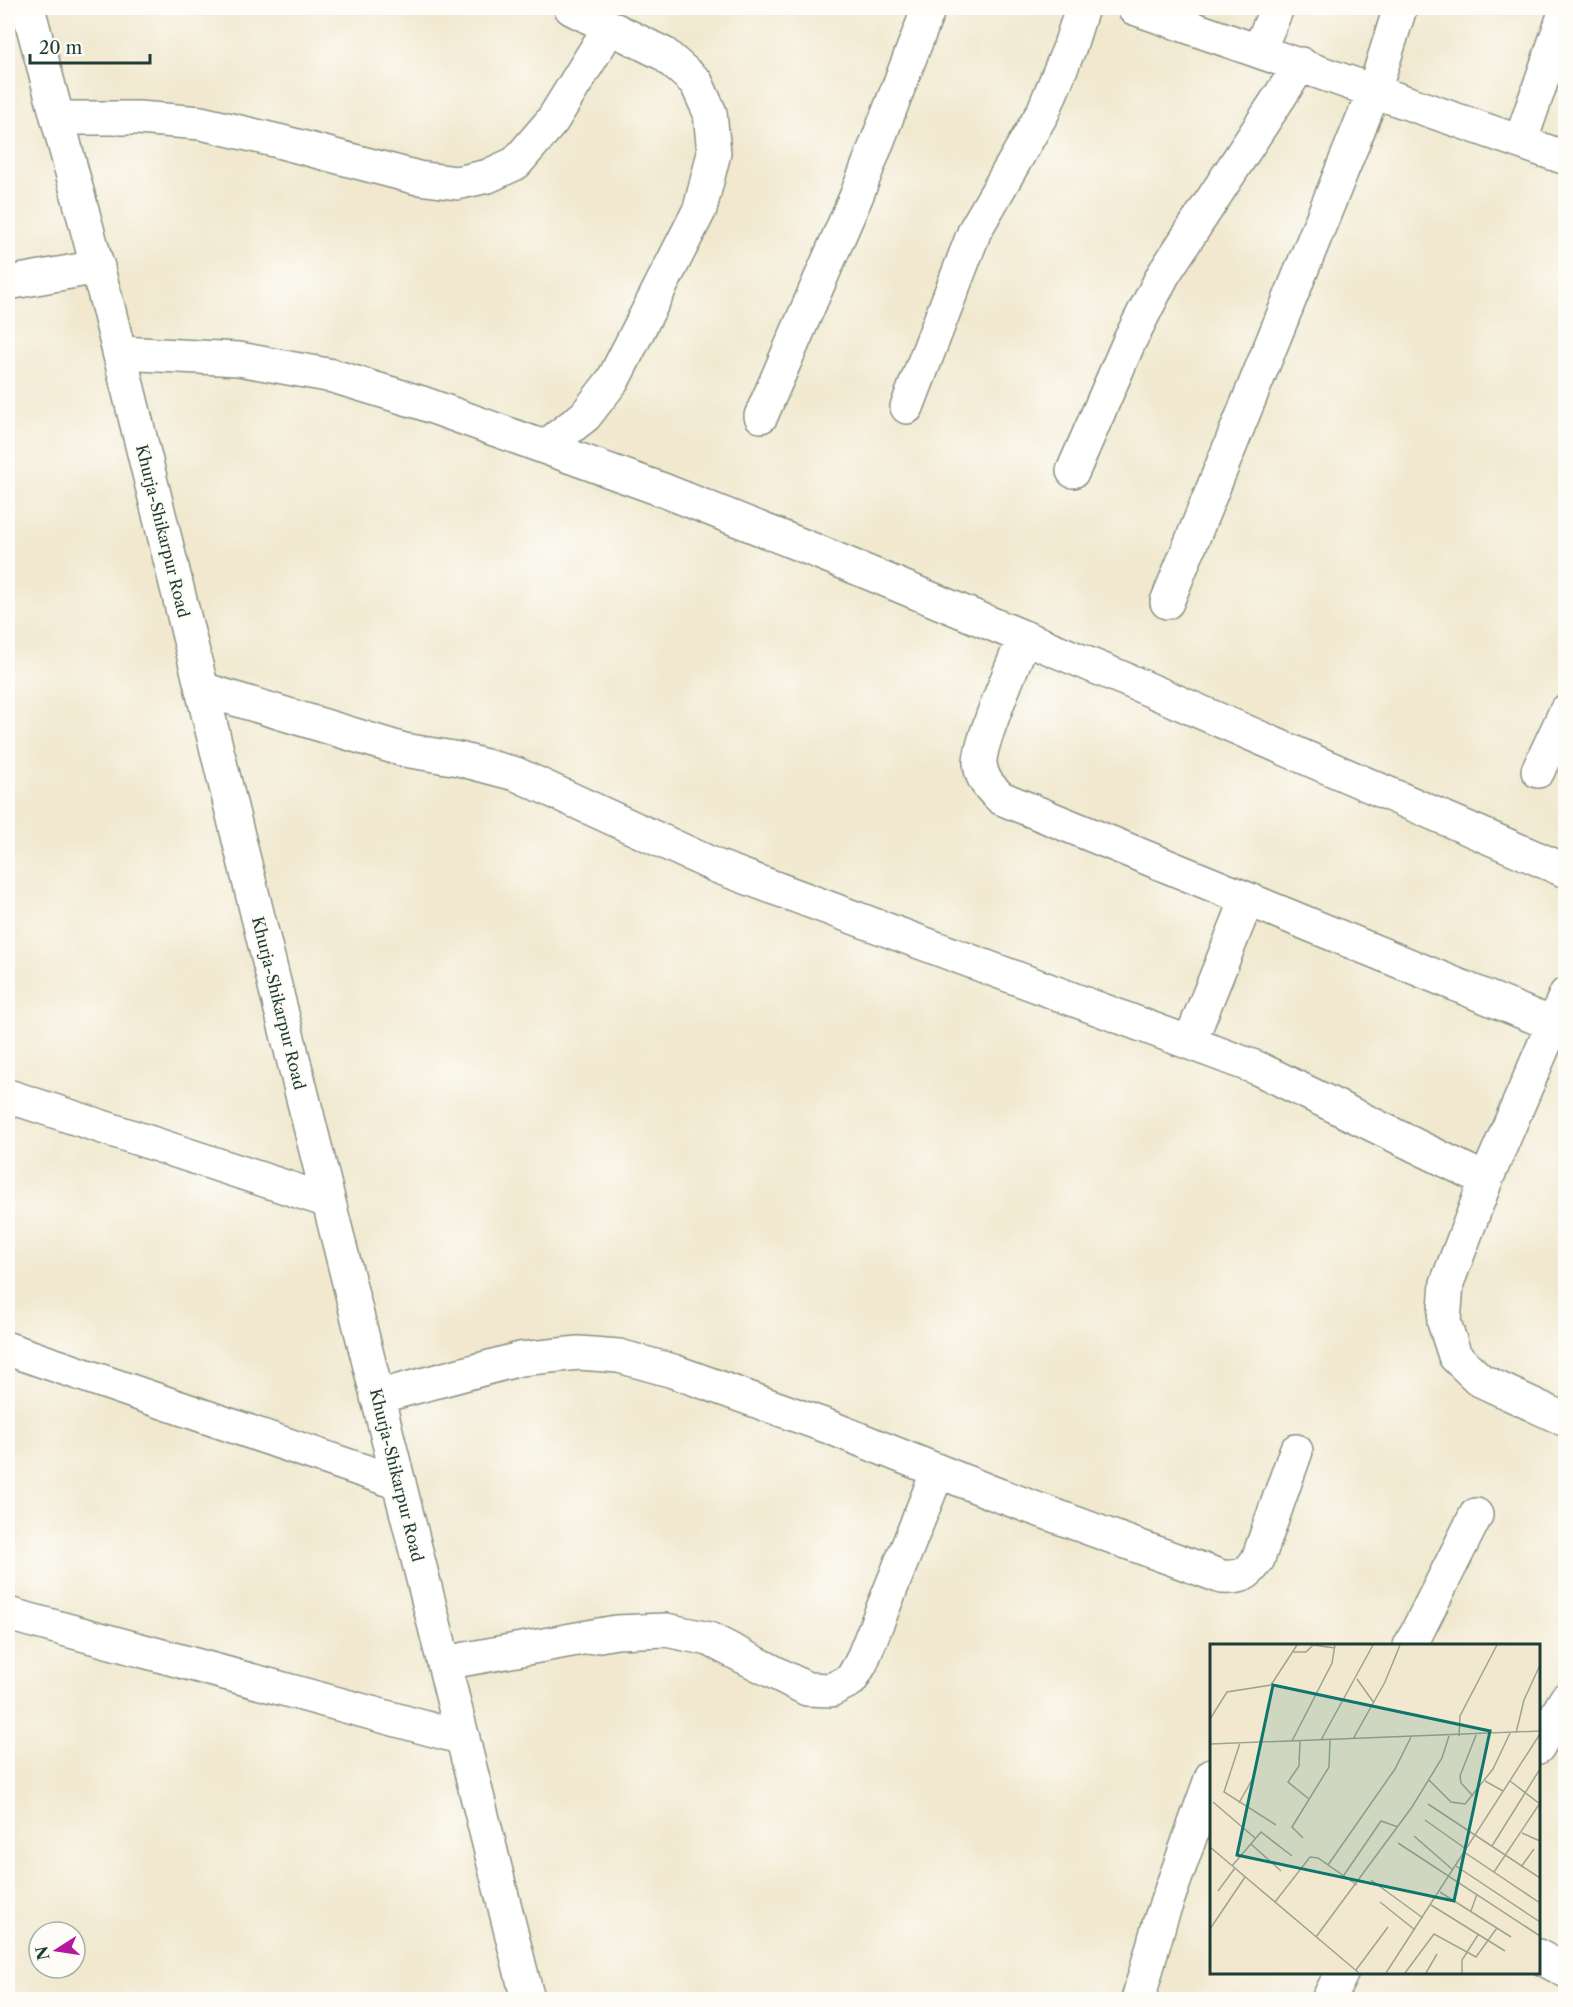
<svg xmlns="http://www.w3.org/2000/svg" width="1573" height="2007" viewBox="0 0 1573 2007" font-family="'Libre Caslon Text',serif">
<rect width="100%" height="100%" fill="#fdfcf7"/>
<filter id="ink" filterUnits="userSpaceOnUse"><feTurbulence type="fractalNoise" baseFrequency=".0167" numOctaves="2"/><feDisplacementMap in="SourceGraphic" scale="12" xChannelSelector="R" yChannelSelector="G"/><feConvolveMatrix kernelMatrix="1 2 1 2 8 2 1 2 1" color-interpolation-filters="sRGB"/></filter>
<filter id="wash" filterUnits="userSpaceOnUse"><feTurbulence type="fractalNoise" baseFrequency=".008" numOctaves="4" result="noise"/><feDisplacementMap in="SourceGraphic" scale="24" xChannelSelector="R" yChannelSelector="G"/><feGaussianBlur stdDeviation="1.35" result="paint"/><feColorMatrix in="noise" values="0 0 0 0 0 0 0 0 0 0 0 0 0 0 0 0 0 1.4 0 .05"/><feComposite in="paint" operator="in"/></filter>
<g filter="url(#wash)">
<rect width="100%" height="100%" fill="#f1e8cf"/>
</g>
<g filter="url(#ink)">
<g fill="none" stroke-linecap="round" stroke-linejoin="round">
<defs>
<path id="minor" d="M1134,8L1566,158
M1259,50L1277,8
M58,118H138L201,123L278,141L418,178L457,183L488,176L516,163L552,121L610,27
M1521,140L1566,10
M8,283L98,267
M120,353L239,359L333,376L422,403L663,490L816,551L1134,683L1566,871
M907,407L975,230L1043,112L1069,49L1082,8
M761,416L856,197L929,8
M545,447L585,416L613,380L700,209L714,153L710,113L696,82L664,54L571,8
M1073,471L1129,342L1163,275L1301,64
M1167,602L1374,91L1400,8
M1024,637C1015,661 979,743 980,763C981,779 990,788 1001,798L1552,1024
M202,689L404,750L459,759L516,774L716,866L1257,1068L1486,1180
M1538,771L1566,711
M1566,994L1486,1180L1447,1283L1444,1322L1455,1356L1480,1380L1566,1420
M1190,1042L1247,900
M8,1096L328,1201
M8,1349L399,1483
M377,1397L520,1359L579,1353L619,1356L673,1371L829,1427L993,1493L1222,1577C1241,1578 1248,1575 1258,1559L1296,1451
M8,1614L463,1738
M1410,1646L1476,1515
M444,1663L616,1632L666,1630L709,1639L807,1689L831,1690L851,1680L861,1663L938,1471
M1538,1747L1566,1699
M1538,1956L1566,1971
M1138,2000L1160,1921L1212,1776
M1328,2000L1342,1972"/>
<path id="tertiary" d="M28,8L108,307L274,982L528,2000"/>
</defs>
<use href="#minor" stroke="#889282" stroke-width="36"/>
<use href="#tertiary" stroke="#889282" stroke-width="36"/>
<use href="#minor" stroke="#fff" stroke-width="33"/>
<use href="#tertiary" stroke="#fff" stroke-width="33"/>
</g>
</g>
<g text-anchor="middle" dominant-baseline="central" stroke-width="4.5" stroke-linejoin="round" paint-order="stroke">
<g font-size="16" fill="#1f3d34" stroke="#fdfcf7">
<text transform="translate(163 531) rotate(76)">Khurja-Shikarpur Road</text>
<text transform="translate(279 1003) rotate(76)">Khurja-Shikarpur Road</text>
<text transform="translate(397 1475) rotate(76)">Khurja-Shikarpur Road</text>
</g>
</g>
<g transform="translate(1210 1644)">
<rect width="330" height="330" fill="#f1e8cf"/>
<path fill="none" stroke="#9da491" stroke-width="1.5" d="M82,8H96L103,1L125,4M147,35L164,59M0,75L17,48L61,41L87,1M306,89L314,56L330,21M249,92L250,72L287,1M143,95L175,38L190,1M111,96L163,1M82,97L122,19L125,1M90,97L89,122L78,138L99,155M30,99L14,148L66,181M0,100L330,87M219,136L241,158L255,160L283,125L300,89M275,137L293,147M300,137L330,160M263,152L251,139L250,132L266,91M3,158L45,194M29,159L43,134M218,160L330,234M215,176L256,205M312,189L330,197M204,192L243,226M93,194L82,183L119,123L120,96M188,199L330,292M41,200L71,227M282,202L330,125M0,203L149,329M254,208L330,259M118,221L185,125L201,93M22,222L51,188L82,212M246,222L330,278M311,223L324,205M284,228L330,159M134,231L171,177L188,183M161,236L213,274M8,247L25,224M230,248L301,293M65,258L100,213L108,214L147,241M170,258L205,286M221,261L295,307M261,267L267,250M0,285L35,233M106,293L202,163L232,114L239,92M146,326L178,283M176,329L330,90M195,329L224,290L266,313L287,284M216,329L227,310M252,329V316L268,291"/>
<path fill="#0f766e" fill-opacity="0.15" stroke="#0f766e" stroke-width="3" d="M63,41L280,87L244,257L27,211Z"/>
<rect width="330" height="330" fill="none" stroke="#1f3d34" stroke-width="3"/>
</g>
<rect width="1573" height="2007" fill="none" stroke="#fdfcf7" stroke-width="30"/>
<g transform="translate(57 1950) rotate(258)"><circle r="28" fill="#fdfcf7" stroke="#a4b0a9" stroke-width="1.5"/>
<path d="M0-4.5L10 22L0 15L-10 22Z" fill="#b5179e"/>
<text y="-9" font-size="16" font-weight="bold" text-anchor="middle" fill="#1f3d34">N</text>
</g>
<path d="M30 54v9h120v-9" fill="none" stroke="#1f3d34" stroke-width="3"/>
<text x="39" y="54" font-size="18" fill="#1f3d34" stroke="#fdfcf7" stroke-width="4.5" paint-order="stroke">20 m</text>
</svg>
